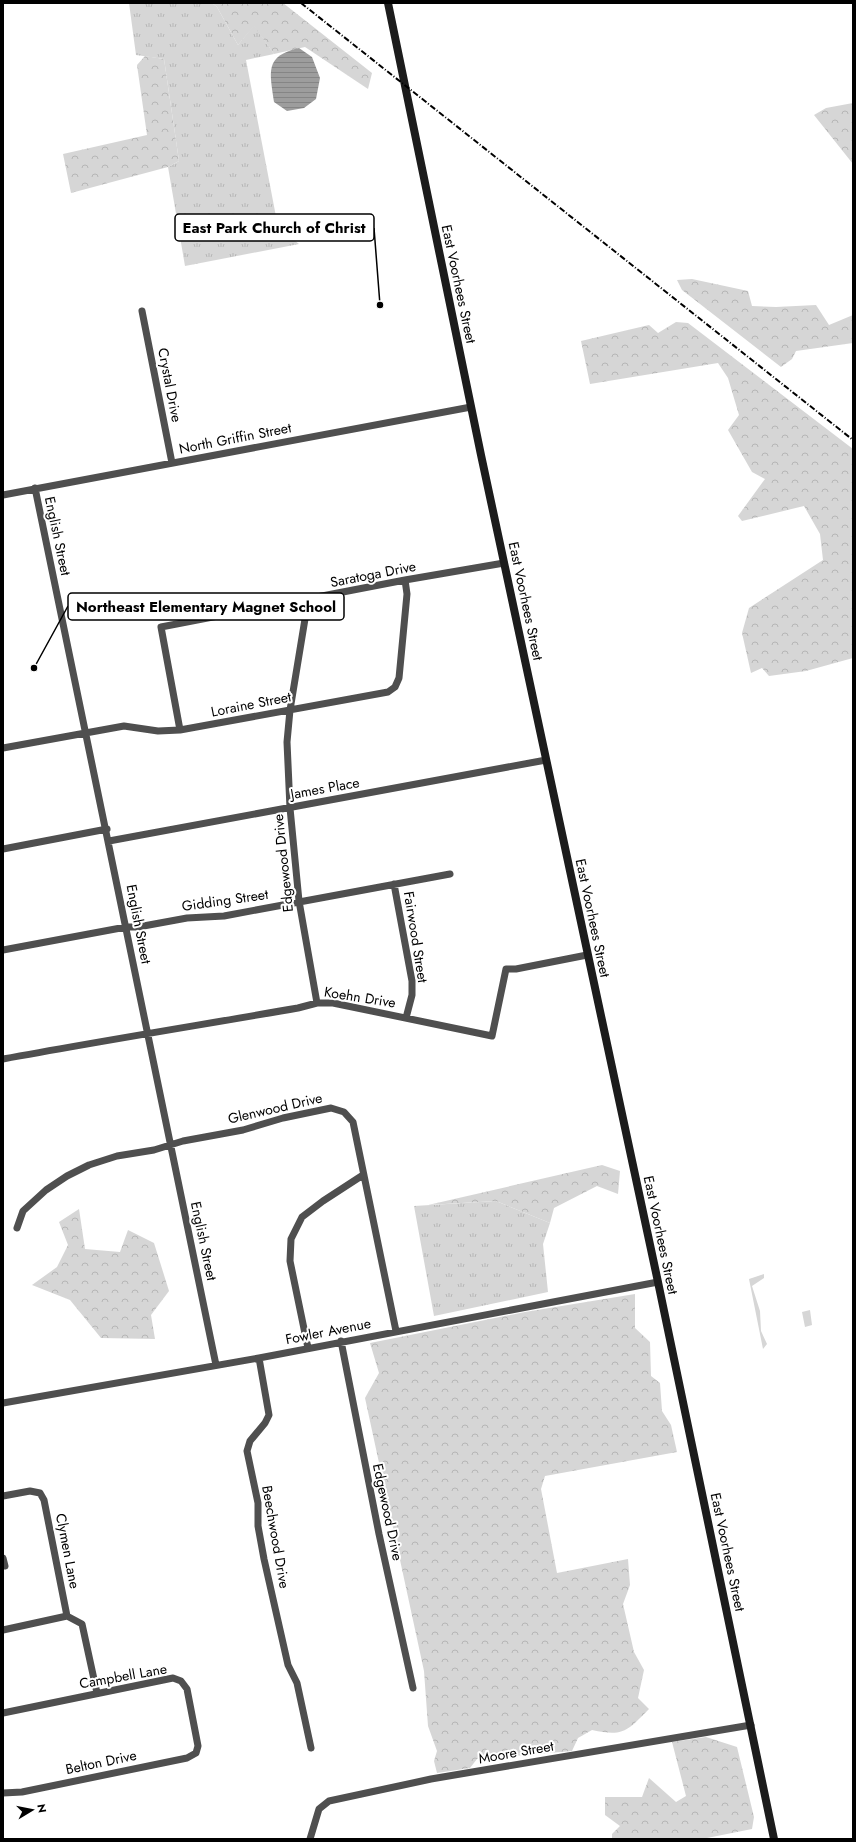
<svg xmlns="http://www.w3.org/2000/svg" width="856" height="1842" viewBox="0 0 856 1842" font-family="Jost,sans-serif">
<defs>
<pattern id="grass-tufts" width="24" height="20" patternUnits="userSpaceOnUse"><rect width="24" height="20" fill="#d6d6d6"/><path d="M3 7l-1-3M5 7V3M7 7l1-3M15 17l-1-3M17 17v-4M19 17l1-3" fill="none" stroke="#b6b6b6"/></pattern>
<pattern id="forest-crowns" width="20" height="18" patternUnits="userSpaceOnUse"><rect width="20" height="18" fill="#d6d6d6"/><path d="M2 6a3 3 0 1 1 6 0M12 15a3 3 0 1 1 6 0" fill="none" stroke="#b6b6b6"/></pattern>
<pattern id="water-rules" width="6" height="5" patternUnits="userSpaceOnUse"><rect width="6" height="5" fill="#9d9d9d"/><path d="M0 2.5h6" fill="none" stroke="#858585"/></pattern>
</defs>
<rect width="100%" height="100%" fill="#fff"/>
<path fill="url(#grass-tufts)" d="M129,3H212L217,7L238,45L254,25L274,54L246,60L278,227L299,244L185,266L168,167L179,161L164,59L136,55Z
M496,1201L550,1223L543,1244L548,1292L434,1316L414,1206Z"/>
<path fill="url(#forest-crowns)" d="M212,3H283L372,73L368,89L305,47L274,54L254,26L238,45L217,7Z
M145,56L164,59L179,161L168,167L71,193L63,154L147,135L137,65Z
M853,103V164L814,115L826,108Z
M692,279L748,291L752,306L776,307L816,305L829,325L853,315V343L796,351L792,359L781,367L682,290L677,280Z
M676,322L688,323L853,449V658L806,671L769,676L762,668L751,673L742,633L749,608L823,560L820,534L804,506L742,521L738,516L765,479L752,472L728,430L739,415L728,378L718,363L590,384L581,341L649,325L658,333Z
M602,1165L620,1171L618,1194L597,1186L554,1208L550,1223L496,1201L428,1205Z
M79,1209L85,1249L120,1252L128,1230L154,1243L169,1291L151,1315L155,1339L101,1338L70,1300L32,1285L57,1267L68,1245L59,1222Z
M635,1294V1328L650,1342L651,1376L660,1383L662,1411L671,1425L677,1452L545,1476L541,1489L557,1573L628,1559L630,1585L623,1604L634,1652L644,1670L638,1698L649,1709C627,1731 624,1737 592,1730L578,1738L572,1751L477,1759L470,1768L437,1773L434,1761L437,1751L428,1726L424,1671L365,1398L379,1373L370,1343L525,1312Z
M706,1737L737,1747L754,1817L752,1829L702,1839H612V1834L620,1826L605,1815V1797H642L649,1778L676,1802L686,1796L672,1742Z"/>
<path fill="#d6d6d6" d="M764,1274V1278L752,1286L760,1311L761,1331L767,1344L763,1349L749,1279Z
M810,1310L812,1325L805,1327L802,1312Z"/>
<path fill="url(#water-rules)" d="M299,48L312,57L320,78L316,99L304,108L287,111L274,102C270,72 264,56 299,48Z"/>
<g fill="none" stroke-linecap="round" stroke-linejoin="round">
<path stroke="#4f4f4f" stroke-width="7" d="M142,311L172,463
M35,488L216,1365
M3,495L471,407
M303,601L305,619L290,710L287,742L290,808L299,901L317,1003
M180,730L161,627L405,580L504,563
M3,748L124,726L158,731L180,730L388,692L395,687L399,678L407,594L405,580
M109,841L546,760
M3,849L107,829
M394,884L412,981V995L406,1018
M3,950L126,927H138L187,918L224,916L450,874
M3,1059C101,1041 200,1025 298,1008L317,1003H333L492,1036L506,969H516L587,955
M17,1228L23,1211L46,1190L67,1176L89,1165L117,1156L154,1150L183,1141L243,1130L283,1118L331,1108L344,1112L353,1122L396,1331
M341,1341L379,1534L413,1688
M308,1348L290,1261L291,1239L302,1217L323,1201L363,1175
M259,1358L269,1415L265,1423L250,1441L247,1451L258,1503V1526L264,1559L288,1665L297,1683L311,1748
M3,1403L259,1358L658,1282
M3,1496L30,1491L40,1493L44,1500L67,1616
M3,1558L5,1566H3
M3,1630L67,1616L82,1624L97,1693
M3,1713L173,1678L181,1681L187,1689L198,1746L196,1753L187,1758L22,1792L3,1793
M310,1839L319,1809L329,1801L431,1779L751,1725"/>
<path stroke="#1c1c1c" stroke-width="8" d="M388,3L481,455L658,1282L774,1839"/>
<path stroke="#000" stroke-width="2" stroke-dasharray="6 2 1 2" stroke-linecap="butt" d="M301,3L853,440"/>
</g>
<g text-anchor="middle" dominant-baseline="central" stroke-width="4" stroke-linejoin="round" paint-order="stroke">
<g font-size="14" fill="#000" stroke="#fff">
<text transform="translate(459 284) rotate(78)">East Voorhees Street</text>
<text transform="translate(170 385) rotate(79)">Crystal Drive</text>
<text transform="translate(235 438) rotate(-11)">North Griffin Street</text>
<text transform="translate(58 536) rotate(78)">English Street</text>
<text transform="translate(373 574) rotate(-11)">Saratoga Drive</text>
<text transform="translate(526 601) rotate(78)">East Voorhees Street</text>
<text transform="translate(251 704) rotate(-11)">Loraine Street</text>
<text transform="translate(325 788) rotate(-10)">James Place</text>
<text transform="translate(283 863) rotate(-96)">Edgewood Drive</text>
<text transform="translate(225 900) rotate(-8)">Gidding Street</text>
<text transform="translate(593 918) rotate(78)">East Voorhees Street</text>
<text transform="translate(139 924) rotate(79)">English Street</text>
<text transform="translate(416 937) rotate(81)">Fairwood Street</text>
<text transform="translate(360 997) rotate(9)">Koehn Drive</text>
<text transform="translate(275 1108) rotate(-13)">Glenwood Drive</text>
<text transform="translate(661 1235) rotate(78)">East Voorhees Street</text>
<text transform="translate(204 1241) rotate(78)">English Street</text>
<text transform="translate(328 1331) rotate(-11)">Fowler Avenue</text>
<text transform="translate(388 1512) rotate(78)">Edgewood Drive</text>
<text transform="translate(276 1537) rotate(80)">Beechwood Drive</text>
<text transform="translate(68 1551) rotate(79)">Clymen Lane</text>
<text transform="translate(728 1552) rotate(78)">East Voorhees Street</text>
<text transform="translate(123 1676) rotate(-10)">Campbell Lane</text>
<text transform="translate(516 1752) rotate(-10)">Moore Street</text>
<text transform="translate(101 1762) rotate(-12)">Belton Drive</text>
</g>
</g>
<path fill="none" stroke="#000" stroke-width="1.5" d="M380 305L374 228M34 668L68 606"/>
<g fill="#000" stroke="#fff" stroke-width="1.5">
<circle cx="380" cy="305" r="4"/>
<circle cx="34" cy="668" r="4"/>
</g>
<g fill="#fff" stroke="#000" stroke-width="1.5">
<rect x="175" y="214" width="199" height="27" rx="4"/>
<rect x="68" y="593" width="276" height="27" rx="4"/>
</g>
<g font-size="15" text-anchor="middle" font-weight="bold" fill="#000">
<text x="274" y="233">East Park Church of Christ</text>
<text x="206" y="612">Northeast Elementary Magnet School</text>
</g>
<rect width="856" height="1842" fill="none" stroke="#000000" stroke-width="8"/>
<g transform="translate(32 1810) rotate(80)" stroke="#ffffff" stroke-width="3" paint-order="stroke">
<path d="M0-3L7 15L0 10L-7 15Z" fill="#000000"/>
<text y="-6" font-size="11" font-weight="bold" text-anchor="middle" fill="#000000">N</text>
</g>
</svg>
